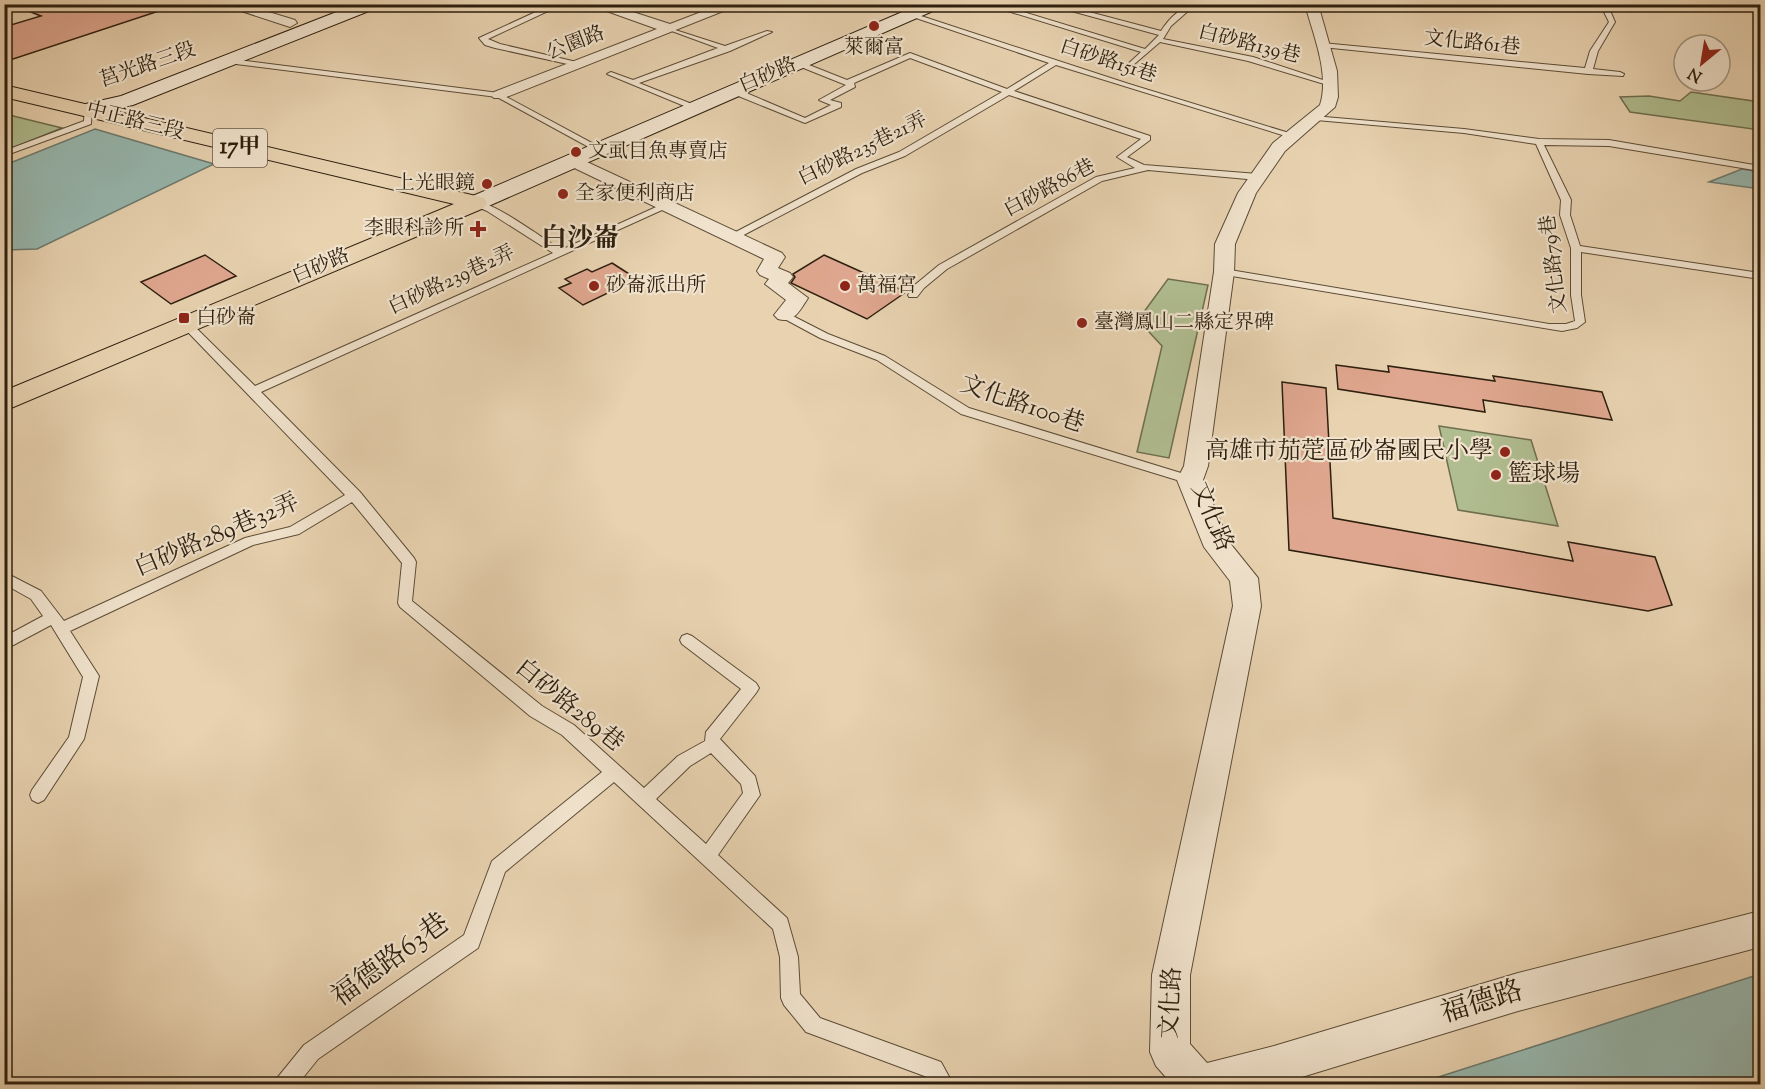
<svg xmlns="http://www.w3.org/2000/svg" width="1765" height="1089" viewBox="0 0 1765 1089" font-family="'Sorts Mill Goudy','Noto Serif TC',serif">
<rect width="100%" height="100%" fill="#e8d2b0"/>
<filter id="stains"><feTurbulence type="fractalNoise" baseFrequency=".00333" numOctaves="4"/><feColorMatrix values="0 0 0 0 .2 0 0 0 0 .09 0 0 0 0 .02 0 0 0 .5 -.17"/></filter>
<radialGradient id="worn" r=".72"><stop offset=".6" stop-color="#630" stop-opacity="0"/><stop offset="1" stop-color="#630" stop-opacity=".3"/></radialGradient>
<path fill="#b0bd90" stroke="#6e6e4f" stroke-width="1.5" d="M1691,92L1760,102V130L1630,112L1620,97L1649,96L1680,101Z
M5,114L62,128L5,151Z
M1168,279L1208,285L1169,458L1137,452L1162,346L1138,320Z
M1439,426L1531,440L1558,526L1458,510Z"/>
<path fill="#97b7ae" stroke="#6d7a6e" stroke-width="1.5" d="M95,129L214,164L37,249L5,250V165Z
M1742,169L1760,172V189L1709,182Z
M1760,974V1084H1417L1451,1073Z"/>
<path fill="#dfa78f" stroke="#2d1f0e" stroke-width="1.5" d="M18,4H164L165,9L4,62V27L41,16L18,7Z
M205,255L236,276L171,304L141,282Z
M824,255L906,292L867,319L791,283L795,277L793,274Z
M612,263L637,279L583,305L559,288L571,283L565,279L587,269L592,272Z
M1336,365L1389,372L1388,366L1495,381L1493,376L1602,392L1612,420L1483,400L1485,412L1338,389Z
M1282,382L1326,388L1333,518L1573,561L1568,542L1655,557L1672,605L1648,611L1289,550Z"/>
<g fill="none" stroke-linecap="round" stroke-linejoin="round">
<defs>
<path id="lane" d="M553,4H563L488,39L500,44L581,63V67L495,48L485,45L479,38Z
M985,4H997L1145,49L1159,35L1046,4H1059L1161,31C1168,20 1183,4 1196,4L1171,26L1163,39L1253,57L1335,84L1331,86L1248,61L1160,42L1132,66L1128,64L1141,52Z
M1600,4H1607L1615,22L1598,51L1593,69L1620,72L1624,74L1623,76L1588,74L1322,47L1318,45L1322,43L1585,68L1590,51L1609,22Z
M912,13L1129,84L1299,136L1292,138L1056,65L1014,91L1150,136V140L1127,157L1144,165L1258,174L1262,177L1258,180L1148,170L1102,181L947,269L924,288L917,297H909L908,295L916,284L939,265L1096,177L1135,168L1117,157L1141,139L1009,95L905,156L862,173L736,239H730V235L856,169L899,152L1002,92L910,58L854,83L855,87L830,100L841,103V107L805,123L731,93V89H737L805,118L831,105L819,100L846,85L796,65V61H799L847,80L910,53L1007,89L1049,63L910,16Z
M669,28L725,46L767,31L772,32L730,51L639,83L697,106L698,108L694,110L607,74L611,72L633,80L718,48L669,30Z
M231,59L499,93L603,149L596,151L497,97L228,63L227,61Z
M85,107L92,109L91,124L4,156V151L84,121Z
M1313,116L1464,129L1539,139L1609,140L1760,166V171L1609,146L1544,145L1571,200L1570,215L1580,246L1760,273V279L1581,252V295L1585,322L1577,328L1562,331L1220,274V270L1224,269L1549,324H1566L1575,321L1571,295V248L1560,215L1561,200L1536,144L1464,133L1316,120H1313Z
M473,201C490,199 544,239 561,250L665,203L673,205L261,392L360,492L414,558L416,562L412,601L542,706L574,725L644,788L678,756L705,741L706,732L741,689L682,644L680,640L682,636L687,634L692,636L756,683L759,688L756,693L720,739L755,776L760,795L718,855L787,918L798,957L800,994L820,1018L941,1062L953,1084H932L927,1077L806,1032L784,1005L781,998L780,957L773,929L614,782L505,872L478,948L318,1059L298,1084H275L278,1077L304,1045L464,935L492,861L602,772L562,735L530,716L400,607L398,603L402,563L352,502L299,534L253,545L70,631L99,676L84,739L44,800L38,803L32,800L30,795L32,790L69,737L83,677L51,625L4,650V637L43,616L31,599L4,584V572L41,591L64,621L245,538L290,527L345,495L183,327V323H191L255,386L553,253L487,211L473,205ZM711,753L741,784L743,793L706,844L656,799L690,766Z
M785,312L828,334L885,356L969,408L1194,477L1196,480L1190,484L961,414L877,360L820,338L781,317L780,315Z"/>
<path id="street" d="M220,4H242L295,20L297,23L290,27Z
M587,4H608L670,24L722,4H741L504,98H494L491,95L494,92L657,29Z
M1305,4H1318L1337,71L1338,97L1335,107L1285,151L1256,193L1235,244L1234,272L1208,466L1203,480L1229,542L1258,578L1261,606L1190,975V1044L1207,1063L1274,1046L1518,973L1760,911V947L1518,1011L1279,1084H1172L1156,1066L1150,1052L1152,975L1233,606L1230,581L1204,547L1177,480L1184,466L1214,272L1215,244L1238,193L1273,143L1320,105C1330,73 1313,35 1305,4Z
M572,155L782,253L785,257L778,268L790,273L793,277L788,283L808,298C800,310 794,324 778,319L774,315L786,300L765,284L769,279L760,275L757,271L764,259L566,164L563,160L566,156Z"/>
<path id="secondary" d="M357,4H381L379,7L133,105L88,115L81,113L78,109L81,105L121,96Z
M921,4H944L942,7L484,208L476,210L468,208L465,203L468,198Z"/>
<path id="primary" d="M4,85L476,196L484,198L487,203L484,208L4,411V391L454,204L4,97Z"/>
</defs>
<use href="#lane" stroke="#5c4c36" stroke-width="2"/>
<use href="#street" stroke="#5c4c36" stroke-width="2"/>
<use href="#secondary" stroke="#2d1f0e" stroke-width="2"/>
<use href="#primary" stroke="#2d1f0e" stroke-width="2"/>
<use href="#lane" fill="#f0e2cc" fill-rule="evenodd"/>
<use href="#street" fill="#f0e2cc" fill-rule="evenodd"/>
<use href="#secondary" fill="#f0e2cc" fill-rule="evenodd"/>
<use href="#primary" fill="#e8d2b0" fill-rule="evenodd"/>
</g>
<g fill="#8f2418" stroke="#f0e2cc" stroke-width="2">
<circle cx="874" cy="26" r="6"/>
<circle cx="576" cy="152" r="6"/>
<circle cx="487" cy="184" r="6"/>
<circle cx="563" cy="194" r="6"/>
<path d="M475 220h6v6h6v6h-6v6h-6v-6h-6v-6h6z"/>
<circle cx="594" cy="286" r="6"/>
<circle cx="845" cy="286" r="6"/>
<rect x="178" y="312" width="12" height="12" rx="3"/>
<circle cx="1082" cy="323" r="6"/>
<circle cx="1505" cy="452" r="6"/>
<circle cx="1496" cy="475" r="6"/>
</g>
<g text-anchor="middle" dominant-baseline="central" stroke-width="4.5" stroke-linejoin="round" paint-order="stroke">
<g font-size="20" fill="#2d1f0e" stroke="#f0e2cc">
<text transform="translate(576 44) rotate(-21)">公園路</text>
<text transform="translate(1472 44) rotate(6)">文化路61巷</text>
<text transform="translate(1249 45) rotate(14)">白砂路139巷</text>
<text transform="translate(1108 62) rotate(18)">白砂路151巷</text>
<text transform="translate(148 66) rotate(-19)">莒光路三段</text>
<text transform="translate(768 76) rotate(-23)">白砂路</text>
<text transform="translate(135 122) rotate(14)">中正路三段</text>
<text transform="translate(863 150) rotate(-26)">白砂路235巷21弄</text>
<text transform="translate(1050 189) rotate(-28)">白砂路86巷</text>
<text transform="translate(1555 264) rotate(-97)">文化路79巷</text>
<text transform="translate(321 267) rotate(-23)">白砂路</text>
<text transform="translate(452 281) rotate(-25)">白砂路239巷2弄</text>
</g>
<g font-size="20" fill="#2d1f0e" stroke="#f0e2cc" text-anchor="start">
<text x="874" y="48" text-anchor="middle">萊爾富</text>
<text x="588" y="152">文虱目魚專賣店</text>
<text x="475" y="184" text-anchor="end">上光眼鏡</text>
<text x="575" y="194">全家便利商店</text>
<text x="464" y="229" text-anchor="end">李眼科診所</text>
<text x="606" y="286">砂崙派出所</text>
<text x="857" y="286">萬福宮</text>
<text x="196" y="318">白砂崙</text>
<text x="1094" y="323">臺灣鳳山二縣定界碑</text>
</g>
<rect fill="#f0e2cc" stroke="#685a47" stroke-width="1.5" x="213" y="129" width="54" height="38" rx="4.5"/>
<g font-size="22" font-weight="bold" fill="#2d1f0e">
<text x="240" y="148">17甲</text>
</g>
<g font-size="24" fill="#2d1f0e" stroke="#f0e2cc">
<text transform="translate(1022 405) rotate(19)">文化路100巷</text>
<text transform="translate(1211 517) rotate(67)">文化路</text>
<text transform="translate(217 536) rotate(-23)">白砂路289巷32弄</text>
<text transform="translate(569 706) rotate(39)">白砂路289巷</text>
<text transform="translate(1172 1003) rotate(-87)">文化路</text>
</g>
<g font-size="24" fill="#2d1f0e" stroke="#f0e2cc" text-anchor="end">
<text x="1493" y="452">高雄市茄萣區砂崙國民小學</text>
<text x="1508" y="475" text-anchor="start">籃球場</text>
</g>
<g font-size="26" font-weight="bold" fill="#2d1f0e" stroke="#f0e2cc">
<text x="580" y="239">白沙崙</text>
</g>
<g font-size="28" fill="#2d1f0e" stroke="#f0e2cc">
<text transform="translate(391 961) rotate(-36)">福德路63巷</text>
<text transform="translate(1482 1003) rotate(-17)">福德路</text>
</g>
</g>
<rect width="1765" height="1089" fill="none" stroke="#e8d2b0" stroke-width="24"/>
<rect x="6" y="6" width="1753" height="1077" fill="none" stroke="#2d1f0e" stroke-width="3"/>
<rect x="12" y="12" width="1741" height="1065" fill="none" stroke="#2d1f0e" stroke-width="1.5"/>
<g transform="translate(1702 63) rotate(210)"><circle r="28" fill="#f0e2cc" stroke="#a29480" stroke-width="1.5"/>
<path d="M0-4.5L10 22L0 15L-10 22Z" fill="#8f2418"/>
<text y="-9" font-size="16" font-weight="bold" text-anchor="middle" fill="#2d1f0e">N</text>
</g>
<rect width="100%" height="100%" filter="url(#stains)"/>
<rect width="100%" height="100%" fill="url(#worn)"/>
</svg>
